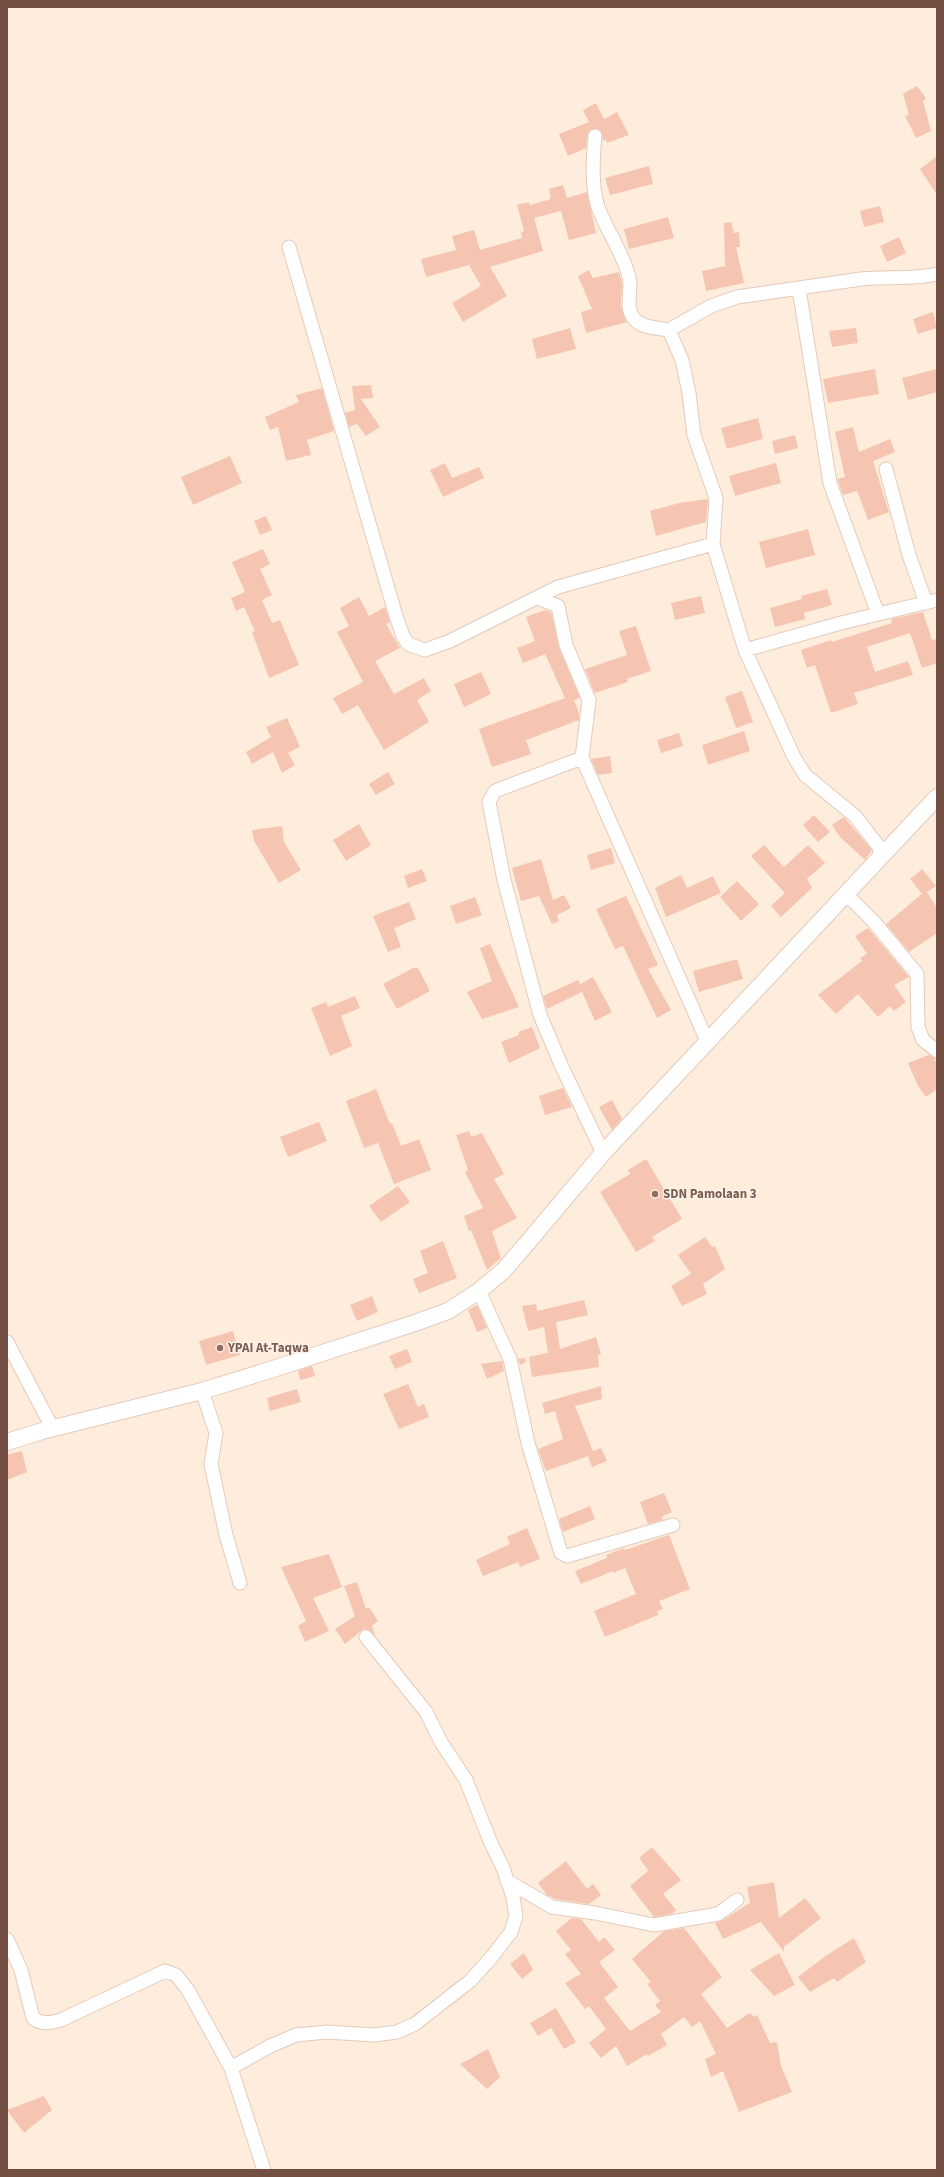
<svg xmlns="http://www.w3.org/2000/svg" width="944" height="2177" viewBox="0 0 944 2177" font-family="'Source Sans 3',sans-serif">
<rect width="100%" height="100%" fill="#feeddc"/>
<path fill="#f5c5b2" d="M917,86L926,98L923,101L931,131L916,138L905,116L909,115L903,94Z
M596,103L604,119L617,112L629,135L607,143L606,139L603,141L602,133L600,130L592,129L587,135L586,148L568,156L559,134L589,122L583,110Z
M937,156V195L920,169Z
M649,166L653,184L610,195L605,178Z
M563,185L567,198L587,192L596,233L569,240L561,211L534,218L543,251L490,267L507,296L463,322L452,303L481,286L469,265L426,277L421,259L456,250L452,236L474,230L480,250L522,238L521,232L524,231L517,205L529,202L530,205L551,199L549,189Z
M880,206L884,222L864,227L860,211Z
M668,217L674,238L629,249L624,229Z
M731,222L734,233L739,232L740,247H736L744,283L706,291L702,271L725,266L724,223Z
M899,237L906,253L887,262L880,246Z
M589,270L593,278L619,272L622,284L621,307L627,322L586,333L581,312L592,309L578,276Z
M933,312L937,328L918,334L913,319Z
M570,328L576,349L537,359L532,339Z
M856,328L858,343L832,347L829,331Z
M875,369L879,394L828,403L823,379Z
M937,369V392L908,400L902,378Z
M371,385L373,398L361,399L380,427L366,436L357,424L349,427L345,413L355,410L352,386Z
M322,388L334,431L307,440L311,455L286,461L278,427L270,430L265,417L299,402L296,395Z
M758,418L763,439L727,449L721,428Z
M853,427L859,452L890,439L895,452L873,461L889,512L868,520L858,493L857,491L843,495L838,481L837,479L845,477L835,432Z
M795,435L798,448L775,454L772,441Z
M230,456L242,483L193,505L181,477Z
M445,463L452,478L479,467L484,478L443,497L430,470Z
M776,463L781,483L735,496L729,476Z
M708,499L706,522L656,536L650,511L679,503Z
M266,516L272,530L260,535L254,521Z
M808,529L815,555L766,568L759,542Z
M263,549L270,564L260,569L272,595L262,600L272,623L280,620L299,665L269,678L252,632L255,631L244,607L236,611L231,598L245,592L232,562Z
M827,589L832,605L804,613L805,619L775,627L770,608L802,599L801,596Z
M701,596L705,613L675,620L671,603Z
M359,597L369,616L385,607L390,622L386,624L400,648L375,661L394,694L424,678L431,691L417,700L429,722L384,750L358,705L342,714L333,698L363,682L337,632L349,626L340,608Z
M545,610L551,612L559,648L580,698L574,700L579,713V720L526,740L531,754L492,767L479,729L565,698L545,654L523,663L517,648L535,641L526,617Z
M923,612L932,640L937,639V663L922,668L910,633L867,647L875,672L908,661L913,675L854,693L858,704L831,713L815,665L807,668L801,650L831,640L832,642L892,623L891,619Z
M636,626L651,671L627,679L628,682L595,693L585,669L627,655L619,631Z
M481,672L491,694L464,707L454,684Z
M742,691L753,722L736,728L725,697Z
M287,718L300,747L288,753L295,765L282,773L273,752L252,764L246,752L271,737L266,727Z
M744,731L750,751L708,765L702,745Z
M679,733L683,746L661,753L657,740Z
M610,756L612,773L598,775L591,759Z
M388,772L395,784L376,795L369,784Z
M814,815L830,832L818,842L803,825Z
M844,817L872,850L865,860L840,837L832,825Z
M359,824L371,845L346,861L333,840Z
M282,826L284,842L301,870L279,883L254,841L252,830Z
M764,845L784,867L808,845L825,863L807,879L812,888L781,917L771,906L785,893L751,856Z
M611,848L615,863L591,870L587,855Z
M541,859L553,900L564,895L571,908L557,915L559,921L552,924L539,896L521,901L512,868Z
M422,869L427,881L408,888L404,876Z
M922,869L936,886L927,892L937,908V933L909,952L886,924L922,894L910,879Z
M681,875L687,888L713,876L721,893L666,917L655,888Z
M737,881L759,904L741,921L720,897Z
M626,896L658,965L648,969L671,1010L657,1018L623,946L615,949L596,909Z
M475,897L482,915L456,924L450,906Z
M409,902L416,919L394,928L401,947L388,952L373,916Z
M868,928L909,977L894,985L906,1002L894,1011L890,1006L878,1017L858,994L836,1014L818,995L862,961L860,958L867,954L855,936Z
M490,944L519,1007L482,1019L467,992L492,981L480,948Z
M737,959L743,979L699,992L693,971Z
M413,968H418L430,991L397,1009L383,984Z
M593,977L612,1012L595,1021L582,992L547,1009L543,996L578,980L580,984Z
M355,996L360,1008L341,1016L352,1046L330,1056L311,1008L326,1002L328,1007Z
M532,1027L540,1048L509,1063L501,1042L519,1035L518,1032Z
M929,1055L934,1058L937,1065V1089L926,1097L918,1086L908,1063Z
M563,1088L572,1107L545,1115L539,1096Z
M376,1089L390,1124L392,1123L401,1146L419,1139L431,1170L394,1184L378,1143L364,1148L346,1101Z
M612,1100L622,1119L612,1130L599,1107Z
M319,1122L327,1141L288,1157L280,1137Z
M469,1131L471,1137L482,1133L504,1174L494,1179L517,1218L492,1231L501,1258L487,1270L471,1230L469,1231L464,1216L483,1208L465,1172L468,1170L456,1135Z
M646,1159L682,1219L652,1237L655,1241L636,1252L600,1192L630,1174L628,1170Z
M398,1186L410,1202L381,1222L369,1206Z
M705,1237L712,1247L715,1246L725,1269L703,1284L707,1294L682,1306L671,1286L691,1274L678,1255Z
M443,1241L457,1278L419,1293L413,1279L428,1273L420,1251Z
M372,1296L378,1312L357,1321L350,1305Z
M584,1300L588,1315L556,1322L560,1349L596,1337L601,1354L598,1355L599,1367L532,1377L529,1357L551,1352L548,1353L544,1327L528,1331L522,1306L536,1304L537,1311Z
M477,1305L487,1328L477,1332L468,1310Z
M233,1331L240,1355L206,1365L199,1341Z
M407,1349L412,1362L395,1369L389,1356Z
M525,1358L526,1362L520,1365L518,1359Z
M502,1361L504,1371L487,1379L481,1364Z
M312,1366L315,1376L300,1380L298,1371Z
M408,1384L418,1407L424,1404L429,1417L399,1429L383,1394Z
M601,1386L602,1399L575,1406L593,1451L601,1448L607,1461L592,1467L588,1456L546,1471L538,1449L563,1439L555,1411L545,1414L542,1403Z
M297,1389L301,1402L270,1411L267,1398Z
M22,1451L27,1472L7,1480V1455Z
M664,1493L672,1512L661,1517L663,1520L648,1524L640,1502Z
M590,1506L595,1519L563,1532L559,1519Z
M527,1528L540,1559L520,1567L518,1562L483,1576L476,1560L510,1544L507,1537Z
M669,1535L690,1589L659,1601L663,1609L657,1611L658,1615L605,1637L594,1611L636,1594L625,1568L613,1573V1571L581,1584L575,1571L607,1558L606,1555L624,1548L625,1550Z
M329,1554L342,1587L313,1598L329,1631L305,1642L298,1626L306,1621L281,1567Z
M357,1582L366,1609L369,1607L378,1621L372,1626L375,1635L369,1630L364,1629L345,1644L335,1629L355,1616L344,1586Z
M652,1847L681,1880L663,1894L676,1910L672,1914L654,1917L630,1886L647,1872L648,1870L639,1858Z
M566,1861L587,1889L593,1884L601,1895L589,1904L555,1899L547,1895L538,1883Z
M774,1882L779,1918L805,1898L821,1918L784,1947V1952L761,1922L723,1939L715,1923L723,1920L750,1903L747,1887Z
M572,1918L581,1919L599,1942L604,1937L615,1950L599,1962L618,1987L604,1998L630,2031L661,2012L655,2005L660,2001L647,1984L651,1982L632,1959L664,1931L684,1928L722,1977L701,1994L727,2028L750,2013L754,2017L757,2015L770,2043L777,2042L781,2066L792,2092L739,2112L723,2071L711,2077L705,2059L716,2054L700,2021L692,2027L684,2017L661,2034L667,2045L648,2056L647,2054L627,2066L616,2046L601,2058L589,2043L606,2029L589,2006L585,2009L565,1983L581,1974L565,1954L571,1950L556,1931Z
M854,1938L866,1962L837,1982L834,1978L810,1992L798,1977L824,1957Z
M524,1953L533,1970L522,1979L510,1964Z
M779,1953L795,1985L774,1996L750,1970Z
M556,2008L576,2042L564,2049L551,2028L538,2036L530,2023Z
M488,2049L500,2077L487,2089L460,2064Z
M44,2096L52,2110L24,2133L7,2110Z"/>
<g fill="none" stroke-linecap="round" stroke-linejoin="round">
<defs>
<path id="minor" d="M595,136C593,159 591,185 598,207C606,229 624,255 629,277C633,293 623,308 636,321C644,328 659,328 669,330L682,360L689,393L694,435L716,498L713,544L745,650L794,757L805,775L855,816L880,848L879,858
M289,247L396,616L403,636L408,644L425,650L450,641L558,587L713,544
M799,289L830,483L878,614
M669,330L711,306L737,297L861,279C887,276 912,280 937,274
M886,469L909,555L926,603
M537,598L558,606L566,645L589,700L582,758L708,1043
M745,650L841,623L937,600
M582,758L495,791L489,802L504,880L540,1015L562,1067L603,1153
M846,894L874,922L917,974L918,1027L923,1040L937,1051
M479,1291L510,1359L528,1443L561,1553L567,1556L673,1525
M7,1342L53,1429
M202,1391L216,1433L211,1464L226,1535L240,1583
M507,1881L552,1907L595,1913L654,1925L718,1914L737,1900
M7,1939L21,1970L33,2018C42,2025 50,2023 61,2020L165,1971L176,1975L188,1990L231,2068L264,2170
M231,2068L270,2046L296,2035L327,2032L374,2035L397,2032L415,2024L470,1981L491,1958L511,1932L516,1916L513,1897L503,1868L490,1841L466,1780L441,1742L426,1712L366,1637"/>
<path id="tertiary" d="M7,1442L42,1431L202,1391L273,1369L415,1323L448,1311L479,1291L503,1271L523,1248L603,1153L937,797"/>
</defs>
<use href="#minor" stroke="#e4cabb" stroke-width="15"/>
<use href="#tertiary" stroke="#e4cabb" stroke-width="18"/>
<use href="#minor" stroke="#fff" stroke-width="13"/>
<use href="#tertiary" stroke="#fff" stroke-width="16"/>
</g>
<g fill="#8d6e63" stroke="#fff1e4" stroke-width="1.5">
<circle cx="655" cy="1194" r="4"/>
<circle cx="220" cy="1348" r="4"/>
</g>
<g text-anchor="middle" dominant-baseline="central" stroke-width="3" stroke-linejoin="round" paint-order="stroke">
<g font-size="13" font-weight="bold" fill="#785e54" stroke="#fff1e4" text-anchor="start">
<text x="663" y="1194">SDN Pamolaan 3</text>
<text x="228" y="1348">YPAI At-Taqwa</text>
</g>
</g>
<rect width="944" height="2177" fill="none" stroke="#745044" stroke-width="16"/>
</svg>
